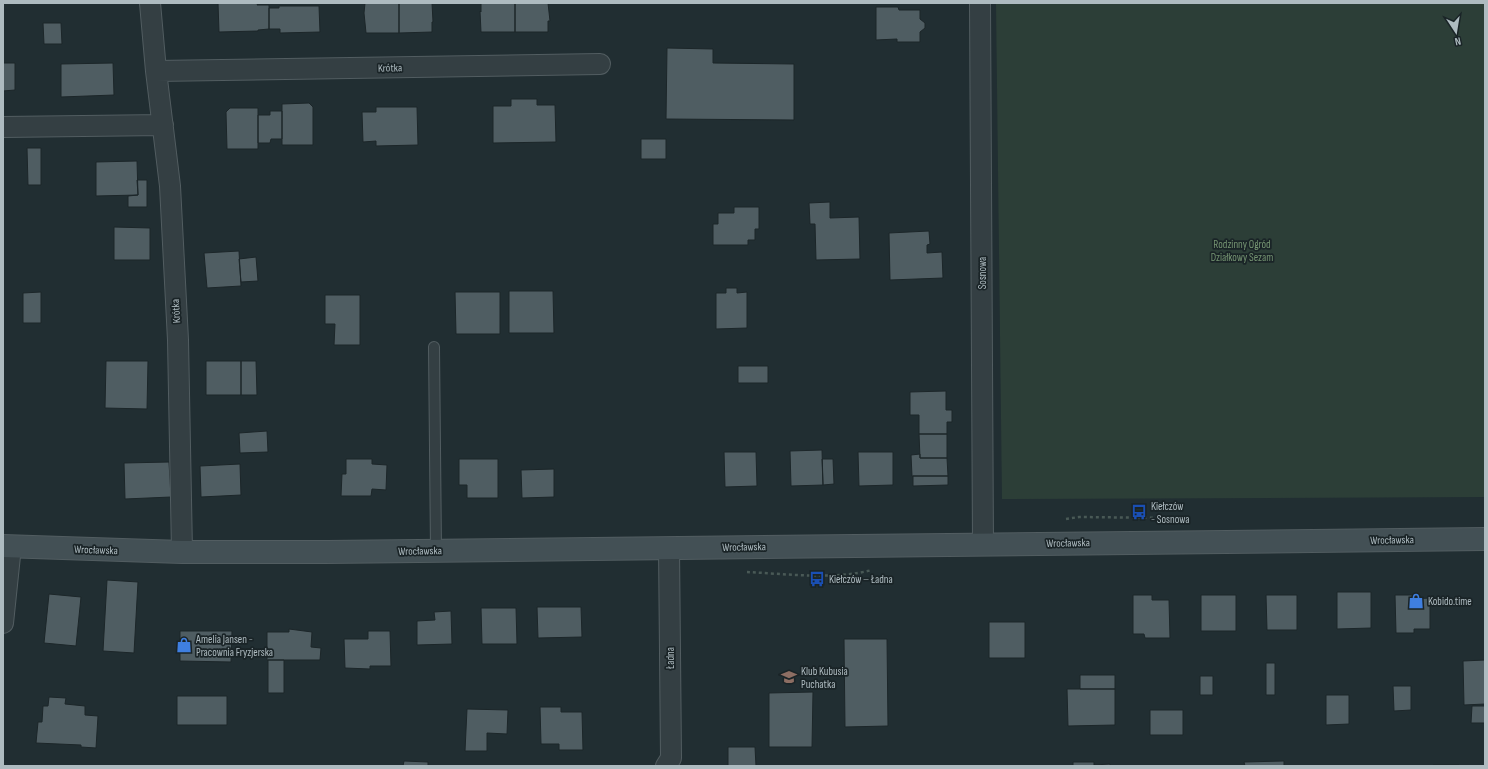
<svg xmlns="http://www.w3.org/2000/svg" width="1488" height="769" viewBox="0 0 1488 769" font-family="'Sofia Sans Condensed',sans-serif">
<rect width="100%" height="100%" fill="#212e32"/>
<path fill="#2c3e37" d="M996,3H1485V497L1002,499Z"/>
<path fill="#4f5d62" stroke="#1c2629" d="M218,3H258L257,5H269V29L258,30V31L219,32Z
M365,3H399V33H366L364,13Z
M399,3H432L433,22H432V32L399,33Z
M481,3H515V32H481L480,11L481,12Z
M515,3H548L550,21H548V32H515Z
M279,6H319L320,32L280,33V29H269V8H279Z
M876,7H898L899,10H920V19L925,23V28L920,32V42H897V39L876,40Z
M43,23H61L62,44H44Z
M667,48L713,49V63L794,64V120L666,119Z
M3,63H15V90L3,91Z
M113,63L114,95L61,97V64Z
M511,99H537V105H555L556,142L493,143V106H511Z
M309,103L313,107V145H282V104Z
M376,107H417L418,145L376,146V141L363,142L362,112H376Z
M230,108H258V149H227L226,112Z
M270,111H282V139H271L270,143H258V115H270Z
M641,139H666V159H641Z
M27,148H41V185H28Z
M137,161L138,195L96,196V162Z
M137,180H147V207H128V196L138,195Z
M830,202V218L859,217L860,259L816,260L815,224H810L809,203Z
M734,207H759V229H755V240H748V245H713V224H718V213H734Z
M114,227L150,228V260H114Z
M929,231L930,244L927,245V253L942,252L943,278L890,280L889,233Z
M239,251L241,286L207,288L204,253Z
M256,257L258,281L241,282L239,259Z
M726,288H737V293L747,292V328L716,329V293H726Z
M509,291H553L554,333H509Z
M41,292V323H23V293Z
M455,292H500V334H456Z
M325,295H360V345H334L335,324H325Z
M106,361H148L147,409L105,408Z
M206,361H241V395H206Z
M241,361H256L257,395H241Z
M738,366H768V383H738Z
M946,391V410H952V422H947V434H919V415H910V392Z
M267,431L268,452L240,453L239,433Z
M919,434H947V458H920Z
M822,450L823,485L791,486L790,451Z
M724,452H756L757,486L725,487Z
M858,452H893V485L859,486Z
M920,454V458H947L948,476H912L911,455Z
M346,459H372V464L387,465L386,490L372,489L371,496H341L342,474H346Z
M459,459H498V498H467V485H459Z
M822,459H833L834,484L823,485Z
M169,462L171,497L125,499L124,463Z
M240,464L241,495L201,497L200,466Z
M554,469V497L522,498L521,470Z
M913,476H948V485L913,486Z
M107,580L138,582L134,653L103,651Z
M1337,592H1371V628L1337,629Z
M49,594L81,597L76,646L44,643Z
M1133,595H1152V600H1169L1170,638H1145L1144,634H1133Z
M1201,595H1236V631H1201Z
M1266,595H1297V630H1267Z
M1395,595H1413V599L1430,598V629H1414V633H1396Z
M537,607H581L582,637L538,638Z
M481,608H516L517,644H482Z
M451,611L452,644L417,645V621L435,620L434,612Z
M989,622H1025V658H989Z
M289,629L312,632L311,647L321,648L320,660H267V632H289Z
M180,631H232L231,662L180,661Z
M368,631H390L391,666H370V669L345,668L344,639H368Z
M844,639H887L888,726L845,727Z
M268,660H284V693H268Z
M1485,660V704L1464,705L1463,661Z
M1266,663H1275V695H1266Z
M1080,675H1115V689H1080Z
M1200,676H1213V695H1200Z
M1393,686H1411V710L1394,711Z
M1067,689H1115V725L1068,726Z
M813,692L812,747H769V693Z
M1326,695H1349V724L1326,725Z
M177,696H227V725H177Z
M49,697L66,698L65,704L85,706V715L98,716L96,748L81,747V745L36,743L38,722H42L43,706H48Z
M1472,706H1485V723H1471Z
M540,707H561V712H582L583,750H559V744H541Z
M467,709L508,710L507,734L487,733V751H465Z
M1150,710H1183V735H1150Z
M728,747H755L756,766H728Z
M404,761L428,762V766H403Z
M1284,761V766H1245L1244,762Z
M1073,762H1094V766H1073Z
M1110,764V766H1094V765Z
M1433,765H1459V766H1433Z"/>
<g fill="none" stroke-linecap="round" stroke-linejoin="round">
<defs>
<path id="lane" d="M434,347L436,550"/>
<path id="street" d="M150,3L156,71L170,186L178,340L182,552
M980,3L983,544
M156,71L600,64
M3,127L163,125
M3,623L11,546
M666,766L671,758L669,548"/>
<path id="secondary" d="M3,546L182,552H327L1485,539"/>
</defs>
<use href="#lane" stroke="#525d61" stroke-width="12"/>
<use href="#street" stroke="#525d61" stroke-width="22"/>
<use href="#secondary" stroke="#525d61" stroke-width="24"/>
<path stroke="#495956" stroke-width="2.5" stroke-dasharray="3 3" stroke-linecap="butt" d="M1066,519L1079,517L1171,518
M747,572C787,574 833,580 872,570"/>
<use href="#lane" stroke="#343f43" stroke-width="10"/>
<use href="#street" stroke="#343f43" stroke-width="20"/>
<use href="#secondary" stroke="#435055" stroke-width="22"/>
</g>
<defs>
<symbol id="bus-bare" viewBox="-9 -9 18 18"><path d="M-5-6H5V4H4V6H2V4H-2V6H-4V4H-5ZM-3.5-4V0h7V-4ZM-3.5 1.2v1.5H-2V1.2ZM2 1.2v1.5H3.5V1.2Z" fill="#1a4fb4" stroke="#1a2427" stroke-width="2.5" paint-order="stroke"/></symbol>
<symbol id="shop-bare" viewBox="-9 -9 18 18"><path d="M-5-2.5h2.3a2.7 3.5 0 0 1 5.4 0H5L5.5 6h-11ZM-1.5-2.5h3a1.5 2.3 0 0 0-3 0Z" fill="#3f7fe0" stroke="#1a2427" stroke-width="2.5" paint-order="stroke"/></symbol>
<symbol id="school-bare" viewBox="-9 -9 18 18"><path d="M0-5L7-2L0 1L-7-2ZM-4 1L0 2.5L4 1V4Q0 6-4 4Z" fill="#8d6e63" stroke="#1a2427" stroke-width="2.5" paint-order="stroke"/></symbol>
</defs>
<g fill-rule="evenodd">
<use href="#bus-bare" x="1128" y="501" width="22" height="22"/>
<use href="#bus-bare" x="806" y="568" width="22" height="22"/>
<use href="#shop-bare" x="1405" y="590" width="22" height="22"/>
<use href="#shop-bare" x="173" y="634" width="22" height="22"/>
<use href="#school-bare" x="778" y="666" width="22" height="22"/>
</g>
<g text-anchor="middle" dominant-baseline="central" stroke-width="3.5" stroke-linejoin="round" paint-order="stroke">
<g font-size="11" fill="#aebbc0" stroke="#1a2427">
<text transform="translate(390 68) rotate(-1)">Krótka</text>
<text transform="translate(982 273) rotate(-90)">Sosnowa</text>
<text transform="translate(176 311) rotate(-93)">Krótka</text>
<text transform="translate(1392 540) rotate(-1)">Wrocławska</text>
<text transform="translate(1068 543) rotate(-1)">Wrocławska</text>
<text transform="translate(744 547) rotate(-1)">Wrocławska</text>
<text transform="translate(96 550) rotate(2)">Wrocławska</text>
<text transform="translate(420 551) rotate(-1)">Wrocławska</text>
<text transform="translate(670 658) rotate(-90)">Ładna</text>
</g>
<g font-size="11" fill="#749371" stroke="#1a2427">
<text x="1242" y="244">Rodzinny Ogród<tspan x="1242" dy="13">Działkowy Sezam</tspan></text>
</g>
<g font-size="11" fill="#aebbc0" stroke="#1a2427" text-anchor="start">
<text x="1151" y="506">Kiełczów<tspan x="1151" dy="13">- Sosnowa</tspan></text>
<text x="829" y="579">Kiełczów – Ładna</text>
<text x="1428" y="601">Kobido.time</text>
<text x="196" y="639">Amelia Jansen -<tspan x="196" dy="13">Pracownia Fryzjerska</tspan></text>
<text x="801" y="671">Klub Kubusia<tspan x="801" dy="13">Puchatka</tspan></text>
</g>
</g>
<rect width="1488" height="769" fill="none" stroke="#aebbc0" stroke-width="8"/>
<g transform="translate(1456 32) rotate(168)" stroke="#1a2427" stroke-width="3" paint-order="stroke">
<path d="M0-3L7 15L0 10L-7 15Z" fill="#aebbc0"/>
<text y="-6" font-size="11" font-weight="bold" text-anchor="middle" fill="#aebbc0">N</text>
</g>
</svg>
